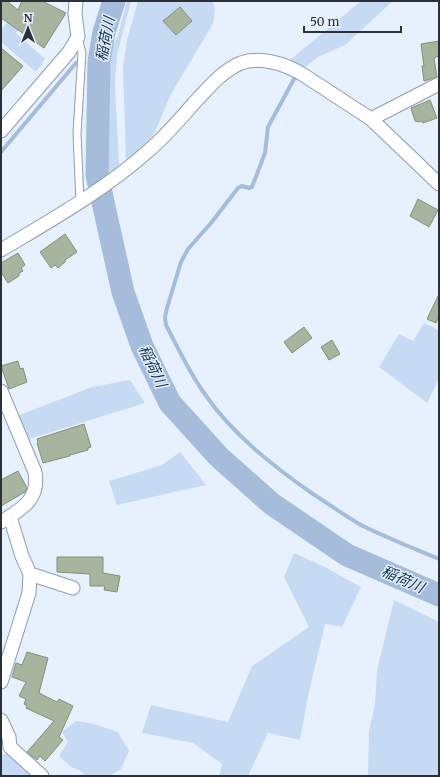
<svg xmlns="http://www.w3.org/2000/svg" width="440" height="777" viewBox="0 0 440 777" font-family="Merriweather,'Noto Sans JP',serif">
<rect width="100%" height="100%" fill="#e7f1fe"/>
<path fill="#c7daf4" d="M127,1H131L117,55L115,86L119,166L100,178L99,175L106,59L118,35Z
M138,1H213L215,9L213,24L171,94L154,134L126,163L123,66L127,40Z
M361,1H393L345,45L318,57L305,67L290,60Z
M13,15L24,23L16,33L45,59L36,72L1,42V30Z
M424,323L439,330V379L427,403L379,367L399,334L413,341Z
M130,380L145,403L26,440L17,416L92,387Z
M180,452L206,485L117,505L109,481L162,465Z
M294,553L323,566L361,587L342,627L325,624L308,696L300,740L268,733L248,776H219L222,764L193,743L142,733L151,705L228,722L252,666L309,627L284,577Z
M394,600L439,622V776H368L369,731L375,704L377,670Z
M76,721L90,723L118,732L129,751L121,769L109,776H86L79,770L71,767L59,756L68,742L62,732Z
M9,753L36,776H1V755Z"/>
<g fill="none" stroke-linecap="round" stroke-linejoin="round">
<path stroke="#a5bcda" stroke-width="4" d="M294,79L268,127L265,153L252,187L249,188L242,186L238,188L211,223L188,249L181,262L167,308L165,317L166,325C178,348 189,372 204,393C232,434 273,466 313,494C329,504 345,516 361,525C387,538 413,548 439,559
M1,152L76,63"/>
<path stroke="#a5bcda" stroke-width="23" d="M114,1L104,32L99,62L97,175L123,292L142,346L170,403L219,457L272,504L347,555L439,595"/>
</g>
<path fill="#a8b59e" stroke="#838f7a" d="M1,1H7L18,10L22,1H42L66,13L44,48L1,18Z
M180,7L192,21L176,35L163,21Z
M439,41V56L434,58L437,77L424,81L422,66H424L421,44Z
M1,48L23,66L1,91Z
M430,100L437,118L423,123L422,121L420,122L415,121L411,108Z
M418,199L438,210L429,227L410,216Z
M65,234L77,252L65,260V262L58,268L55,265L51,268L40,252Z
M18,253L25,265L21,268L23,271L19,273V276L8,283L1,272V263Z
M439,294V317L436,323L427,319Z
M304,327L312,338L292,353L284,342Z
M332,340L340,354L329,360L321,347Z
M18,361L20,369L23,368L27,382L9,389L1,366Z
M84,424L91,447L88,448V450L70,455V456L43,463L37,443L38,442L37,439Z
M18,471L27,488L25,492L1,506V480Z
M57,557H103V573L120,576L117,592L104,590L105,586H90V574L57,572Z
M27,652L48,658L39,693L57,702L59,699L73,706L59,737L63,740L45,761L40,756L37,760L27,752L54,721L26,708L27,706L24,704L26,699L19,696L26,682L12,677L16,663L22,665Z"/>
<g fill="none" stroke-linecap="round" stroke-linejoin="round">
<defs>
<path id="lane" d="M78,37L82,53L77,133L80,202"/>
<path id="street" d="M371,119L439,84
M1,131L69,52L78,37L75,14L76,1
M1,250C51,220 103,191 147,152C165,137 180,119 195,102C209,87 222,71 241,63C261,56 285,64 302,74L371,119L439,184
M1,391L35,472C40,499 22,509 1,522
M10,517L22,556L30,574L73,588
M1,682L29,593L30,574
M1,720L9,737L10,747L42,776"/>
</defs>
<use href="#lane" stroke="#8d9cb0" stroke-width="9"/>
<use href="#street" stroke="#8d9cb0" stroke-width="15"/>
<use href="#lane" stroke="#fff" stroke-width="7"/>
<use href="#street" stroke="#fff" stroke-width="13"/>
</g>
<g text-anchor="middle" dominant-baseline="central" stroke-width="3" stroke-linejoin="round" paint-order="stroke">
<g font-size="15" font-style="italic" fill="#0b2c52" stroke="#e7f1fe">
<text transform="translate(105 39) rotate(-79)">稲荷川</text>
<text transform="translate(153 366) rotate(65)">稲荷川</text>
<text transform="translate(403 579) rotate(24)">稲荷川</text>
</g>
</g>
<rect width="440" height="777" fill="none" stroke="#2b3139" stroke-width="4"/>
<g transform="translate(28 28)" stroke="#e7f1fe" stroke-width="3" paint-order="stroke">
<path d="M0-3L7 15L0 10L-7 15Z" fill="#2b3139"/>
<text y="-6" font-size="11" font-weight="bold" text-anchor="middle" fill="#2b3139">N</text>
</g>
<path d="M304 26v6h97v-6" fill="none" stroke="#2b3139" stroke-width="2"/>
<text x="310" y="26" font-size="12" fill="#2b3139" stroke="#e7f1fe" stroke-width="3" paint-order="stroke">50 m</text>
</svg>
